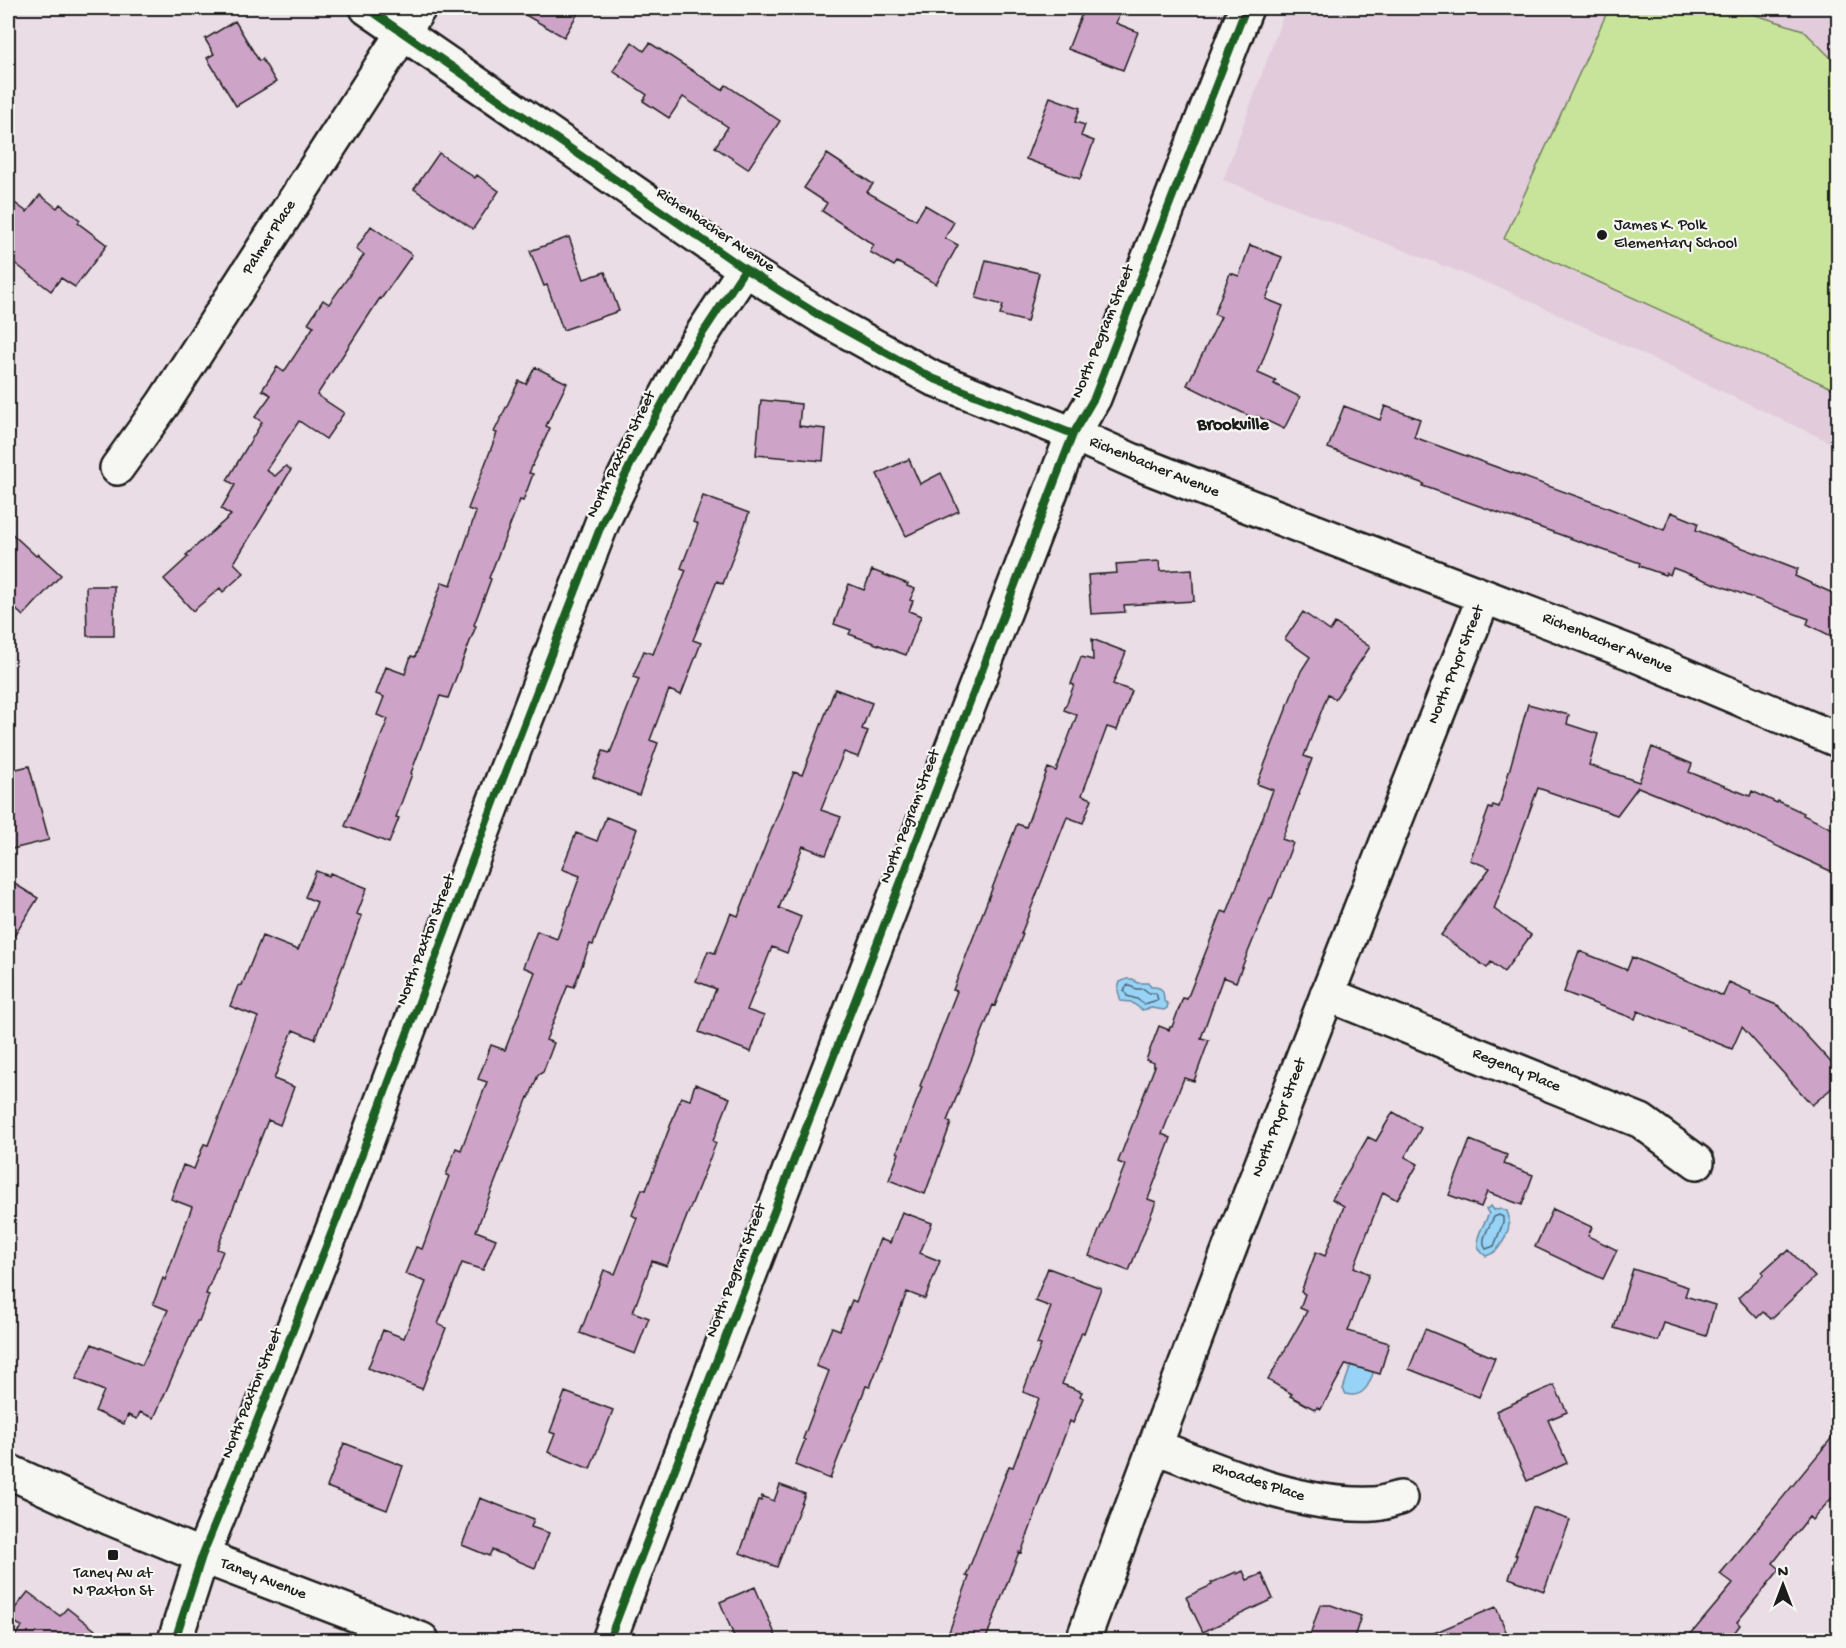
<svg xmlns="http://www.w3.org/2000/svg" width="1846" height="1648" viewBox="0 0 1846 1648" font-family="'Gochi Hand',sans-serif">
<rect width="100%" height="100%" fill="#eadde5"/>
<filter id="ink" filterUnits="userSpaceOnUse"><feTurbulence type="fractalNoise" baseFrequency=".0167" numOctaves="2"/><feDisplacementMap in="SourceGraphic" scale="12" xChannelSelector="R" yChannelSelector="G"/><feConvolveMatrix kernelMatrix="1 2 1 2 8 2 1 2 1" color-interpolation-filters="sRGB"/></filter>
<g filter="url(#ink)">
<path fill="#e2ccdc" d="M1286,8H1838V446L1508,291L1223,180Z"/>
<path fill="#c8e49b" stroke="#72805c" stroke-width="1.5" d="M1609,8H1734L1803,30L1838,65V391L1504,239Z"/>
<path fill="#97d3f7" stroke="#668a9f" stroke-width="1.5" d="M1127,979H1133L1137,983H1148L1151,987C1162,986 1164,991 1164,1001L1168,1004L1167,1008L1164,1010L1152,1008L1142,1010L1131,1002L1120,1001V997C1117,991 1118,988 1120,982Z
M1491,1206L1494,1210L1500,1208L1507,1211C1514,1226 1502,1252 1486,1256C1469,1245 1482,1228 1489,1214L1486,1209Z
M1353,1359L1376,1365C1371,1379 1366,1400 1346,1394L1343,1389Z"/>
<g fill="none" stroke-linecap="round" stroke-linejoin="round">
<path stroke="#4d6574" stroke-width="1.5" d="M1128,985L1136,989H1144L1149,993H1156L1158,1000L1144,1004L1137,999L1127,996L1124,990Z
M1499,1215L1503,1217V1223L1494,1246L1486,1249C1479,1240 1490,1226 1494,1217Z"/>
</g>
<path fill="#cea3c8" stroke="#1c1c1c" stroke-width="1.5" d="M513,8H581L564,37Z
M1084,8H1122L1116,23L1138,32L1123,70L1068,49Z
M235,21L259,61L262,59L276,82L236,106L207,58L214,54L205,39Z
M632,42L644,51L650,43L722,90L726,85L780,121L748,169L715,147L728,127L683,97L669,118L643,101L647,95L613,71Z
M1050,97L1080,108L1075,122L1085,125L1081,136L1094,141L1080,179L1026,159Z
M439,153L475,178L477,175L499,191L473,229L414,189Z
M827,154L873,184L867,192L916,220L925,205L954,222L945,238L958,245L936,284L897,262L894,266L870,252L874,245L822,211L827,203L804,188Z
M40,195L57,208L60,204L80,220L78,223L107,245L75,287L61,278L51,291L8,258V198L27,212Z
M371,226L412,255L381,299L380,298L317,395L344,413L326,439L299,421L266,470L275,476L286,466L291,470L234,563L244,573L223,592L220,588L193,611L164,579L188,557L186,555L231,515L221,509L235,485L227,480L262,422L255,417L271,395L262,390L277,367L284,372L314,326L308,323L323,300L329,304L364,255L356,249Z
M569,237L584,279L605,272L619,311L563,330L547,285L544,286L530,251Z
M1250,245L1282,257L1266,299L1283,306L1258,373L1276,381L1274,384L1300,397L1284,429L1257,416L1255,419L1187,385L1221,317L1214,314L1230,273L1239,276Z
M986,260L1039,273L1027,322L1000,315L1003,305L976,298Z
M535,367L567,383L546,426L550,428L529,473L533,474L523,501L520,500L489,578L491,579L474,625L476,626L448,698L440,696L411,773L412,774L396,817L399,818L389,843L345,826L388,719L377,715L384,697L376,694L386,667L405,674L411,656L415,657L442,582L451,585L476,512L468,509L497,433L494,432L519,381L526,384Z
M761,400L801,404L799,426L826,429L823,461L756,455Z
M1344,406L1380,420L1385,406L1420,419L1414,437L1606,507L1664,530L1671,512L1698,523L1696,530L1798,569L1795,576L1839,596V640L1807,624L1809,619L1673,568L1670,575L1666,573L1665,575L1639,566L1640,563L1423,486L1424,484L1328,448Z
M909,459L920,484L941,473L959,511L906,536L877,474Z
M703,496L749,513L723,584L717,581L693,640L701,643L681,695L669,690L650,740L658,743L639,795L593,777L603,751L610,753L639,679L633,677L644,651L653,654L686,570L681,568L698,524L693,522Z
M8,530L36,556L38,554L61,575L23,616L8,602Z
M1159,561L1160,571L1192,569L1194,601L1124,605L1125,612L1091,614L1088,575L1117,573L1116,564Z
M872,570L908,584L907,586L915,589L910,600L913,601L909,611L921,616L906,655L849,634L851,630L834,624L849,584L864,590Z
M86,586H114V636H87Z
M1303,612L1330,631L1335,623L1370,647L1335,699L1328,694L1304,756L1312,759L1282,839L1293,843L1272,898H1270L1236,982L1223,977L1201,1038L1209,1040L1194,1081L1184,1078L1162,1134L1171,1138L1148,1199L1156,1202L1129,1271L1089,1256L1125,1165L1118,1162L1155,1066H1153L1154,1063L1146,1060L1159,1026L1169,1030L1170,1027H1172L1183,998L1187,999L1222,911L1227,913L1273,790L1257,784L1301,671L1310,657L1285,639Z
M1092,639L1126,652L1113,684L1132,691L1117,730L1107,727L1082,795L1092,799L1083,823L1067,817L1021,934H1023L995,1006L993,1005L947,1121L951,1123L925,1194L889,1180L899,1153L897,1152L922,1087L920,1086L957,991L953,990L1017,824L1026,827L1048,768L1056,771L1077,715L1064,710L1074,685L1071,684L1081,657L1093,660Z
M835,689L872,703L862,729L868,731L858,757L844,752L821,810L841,817L826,855L803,846L779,908L801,917L787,953L772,947L747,1010L764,1016L751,1052L699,1032L716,989L696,981L708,951L715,953L731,913L738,916L794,772L802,775Z
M1528,704L1569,715L1567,724L1598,734L1589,765L1639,782L1652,747L1692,764L1689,772L1750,796L1752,791L1777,803L1778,801L1804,813L1803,815L1839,832V875L1708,814L1707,815L1638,787L1617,815L1538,788L1494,909L1531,935L1504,972L1491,962L1487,968L1441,935L1490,868L1470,860L1489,808L1492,809L1493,805L1499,807Z
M29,766L49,840L8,850V771Z
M606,817L637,829L593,945L590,944L574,987L568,985L546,1040L554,1043L543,1072L538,1075L529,1098L528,1097L476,1231L496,1239L483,1270L462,1263L438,1324L446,1328L422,1389L368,1368L383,1330L404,1338L426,1282L405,1274L416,1247L422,1249L449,1176L446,1175L456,1148L461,1150L487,1082L478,1079L491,1045L505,1050L535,972L523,967L537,931L557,939L580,876L562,869L576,833L597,841Z
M316,871L329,876L330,873L367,888L357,914L362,916L315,1039L293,1030L274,1079L294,1087L280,1125L268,1120L217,1249L223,1251L206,1294L209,1295L199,1321H197L154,1418L140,1412L137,1419L128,1415L124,1424L95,1411L104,1391L76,1379L92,1344L142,1365L168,1310L153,1304L163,1278L165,1280L192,1207L171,1199L183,1165L194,1169L204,1144L208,1145L258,1017L230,1006L238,986L242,985L262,936L298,950L317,902L305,897Z
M8,880L38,898L8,946Z
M1579,951L1627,970L1632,957L1723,996L1729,982L1751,992L1750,994L1779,1006L1839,1071V1082L1812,1105L1742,1027L1732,1049L1638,1011L1635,1019L1564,992Z
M695,1084L730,1098L713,1141L716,1143L667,1266L652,1261L633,1312L649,1318L635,1354L580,1333L604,1270L615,1274L637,1218L632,1215L642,1189L646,1190L681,1097L690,1100Z
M1393,1112L1421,1128L1405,1157L1418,1164L1397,1200L1383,1192L1354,1267L1369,1274L1348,1331L1389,1343L1380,1374L1346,1364L1321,1409L1317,1407L1316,1410L1290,1396L1292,1394L1268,1380L1307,1311L1300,1308L1305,1294L1301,1292L1316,1252L1325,1256L1344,1206L1332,1199L1368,1137L1376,1141Z
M1470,1140L1507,1155L1504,1164L1533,1175L1522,1205L1487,1192L1481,1207L1449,1195Z
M1553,1209L1592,1227L1588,1236L1617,1250L1603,1279L1535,1247Z
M902,1212L932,1223L920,1253L940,1261L925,1299L907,1292L870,1387L866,1386L830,1479L795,1465L805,1440L803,1439L829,1371L816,1366L832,1327L840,1330L852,1300L856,1302L880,1239L890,1243Z
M1789,1250L1815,1277L1771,1319L1763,1312L1757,1318L1738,1298L1764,1274L1762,1272L1783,1253L1785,1254Z
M1048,1268L1101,1288L1084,1333L1082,1332L1062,1384L1082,1392L1080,1396L1083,1398L1073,1423L1070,1421L1021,1553L1019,1552L985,1641H971L949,1632L969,1577L966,1576L1009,1466L1013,1467L1039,1398L1023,1392L1041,1345L1037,1344L1051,1307L1035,1301Z
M1633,1269L1688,1287L1685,1296L1715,1305L1706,1336L1664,1323L1658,1341L1614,1328Z
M1425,1329L1495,1358L1479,1397L1409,1369Z
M1554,1385L1567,1412L1548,1420L1567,1463L1527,1481L1496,1411Z
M565,1392L613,1410L590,1469L548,1452L555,1434L550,1432Z
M1839,1429V1490L1812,1520L1809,1517L1773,1563L1780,1569L1737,1622L1740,1625L1728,1641H1685L1733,1584L1720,1574Z
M344,1443L403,1466L387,1510L327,1487Z
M780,1485L805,1494L777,1567L740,1553L758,1500L761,1501L762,1496L774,1501Z
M480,1498L534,1519L531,1527L549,1533L535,1568L492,1550L489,1556L462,1545Z
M1533,1507L1570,1520L1544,1591L1509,1578L1517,1555H1515Z
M1243,1571L1247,1580L1262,1574L1273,1599L1203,1632L1186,1597L1212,1585L1211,1583L1236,1572L1237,1574Z
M755,1587L778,1641H736L720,1602Z
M28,1592L60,1616L67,1608L109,1641H11L22,1627L8,1617Z
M1320,1605H1331L1361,1616L1353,1641H1308Z
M1496,1607L1510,1641H1417V1640Z"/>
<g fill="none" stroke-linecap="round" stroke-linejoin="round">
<defs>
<path id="minor" d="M1073,434L1140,464L1199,487L1629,652L1838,740
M117,468L163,404L419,8
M1327,994L1641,1121L1697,1162
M1154,1446C1224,1473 1297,1507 1373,1504C1382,1504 1391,1500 1400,1498
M175,1640L202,1556L253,1431L346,1196L502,781L602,523L640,445L689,354L745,269
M1083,1640C1211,1291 1346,943 1484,597"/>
<path id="tertiary" d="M367,8L745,269L825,319L932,378L1073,434
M8,1471L110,1518L202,1556L422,1640
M609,1640L1073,434L1094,398L1246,8"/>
</defs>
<use href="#minor" stroke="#1c1c1c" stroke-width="38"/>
<use href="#tertiary" stroke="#1c1c1c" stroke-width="38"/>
<use href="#minor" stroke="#f6f6f2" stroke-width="33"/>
<use href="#tertiary" stroke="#f6f6f2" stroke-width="33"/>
<defs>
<path id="cycleway" d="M367,8L745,269L825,319L932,378L1073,434
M175,1640L202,1556L253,1431L346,1196L502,781L602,523L640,445L689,354L745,269
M609,1640L1073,434L1094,398L1246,8"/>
</defs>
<use href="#cycleway" stroke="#f6f6f2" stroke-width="11"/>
<use href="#cycleway" stroke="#1b5e20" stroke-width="8"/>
</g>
</g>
<g fill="#1c1c1c" stroke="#f6f6f2" stroke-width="2">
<circle cx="1602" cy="235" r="6"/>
<rect x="107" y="1549" width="12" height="12" rx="3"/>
</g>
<g text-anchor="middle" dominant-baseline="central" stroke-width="4.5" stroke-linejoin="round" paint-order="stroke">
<g font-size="16" fill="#1c1c1c" stroke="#f6f6f2" text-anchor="start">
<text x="1614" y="226">James K. Polk<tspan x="1614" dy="18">Elementary School</tspan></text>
<text x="113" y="1574" text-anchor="middle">Taney Av at<tspan x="113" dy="18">N Paxton St</tspan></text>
</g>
<g font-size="16" fill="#1c1c1c" stroke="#f6f6f2">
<text transform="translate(715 231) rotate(34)">Richenbacher Avenue</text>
<text transform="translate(270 238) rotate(-57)">Palmer Place</text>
<text transform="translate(1104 332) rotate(-68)">North Pegram Street</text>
<text transform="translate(622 455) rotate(-64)">North Paxton Street</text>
<text transform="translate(1154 468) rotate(22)">Richenbacher Avenue</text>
<text transform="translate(1607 644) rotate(22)">Richenbacher Avenue</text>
<text transform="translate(1457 665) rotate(-68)">North Pryor Street</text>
<text transform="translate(911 817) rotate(-69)">North Pegram Street</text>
<text transform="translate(427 940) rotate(-69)">North Paxton Street</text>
<text transform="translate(1516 1071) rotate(22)">Regency Place</text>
<text transform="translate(1280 1118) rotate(-69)">North Pryor Street</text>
<text transform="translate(737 1271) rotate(-69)">North Pegram Street</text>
<text transform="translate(253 1394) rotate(-68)">North Paxton Street</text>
<text transform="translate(1258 1483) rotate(18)">Rhoades Place</text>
<text transform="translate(263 1580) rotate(21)">Taney Avenue</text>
</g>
<g font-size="18" font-weight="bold" fill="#1c1c1c" stroke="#f6f6f2">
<text x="1233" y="425">Brookville</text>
</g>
</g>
<rect width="1846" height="1648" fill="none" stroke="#f6f6f2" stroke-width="30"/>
<rect x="15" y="15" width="1816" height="1618" fill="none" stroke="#1c1c1c" stroke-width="2" filter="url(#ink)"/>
<g transform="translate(1783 1585)" stroke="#f6f6f2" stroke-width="4.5" paint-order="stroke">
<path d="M0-4.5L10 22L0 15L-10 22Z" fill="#1c1c1c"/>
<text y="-9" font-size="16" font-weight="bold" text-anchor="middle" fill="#1c1c1c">N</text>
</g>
</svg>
